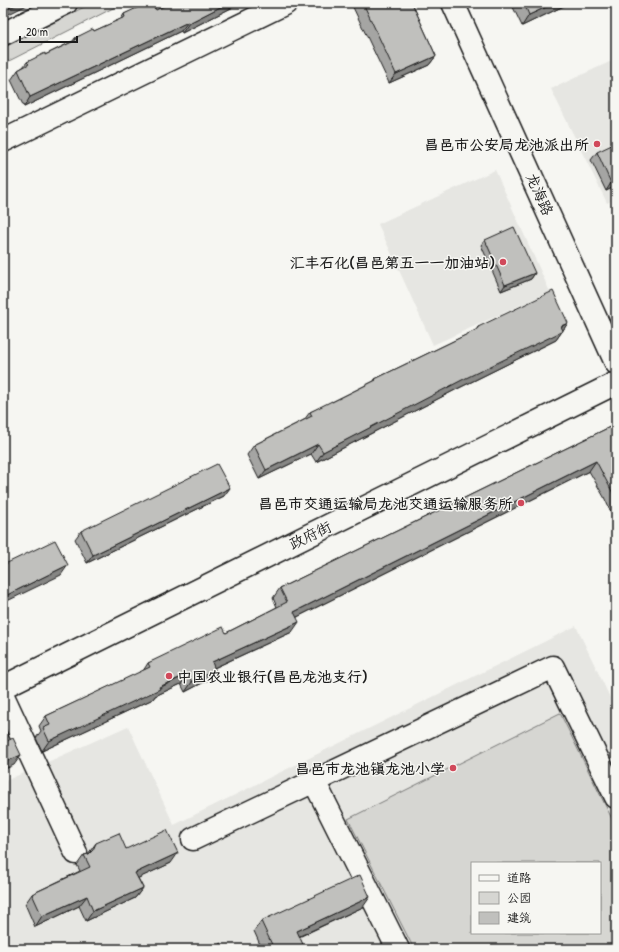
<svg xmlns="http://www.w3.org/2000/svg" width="619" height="952" viewBox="0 0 619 952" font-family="'Patrick Hand','LXGW WenKai TC',sans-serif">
<rect width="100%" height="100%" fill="#f6f6f2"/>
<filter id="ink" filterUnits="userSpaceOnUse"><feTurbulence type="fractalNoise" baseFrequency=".025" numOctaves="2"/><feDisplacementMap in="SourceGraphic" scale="8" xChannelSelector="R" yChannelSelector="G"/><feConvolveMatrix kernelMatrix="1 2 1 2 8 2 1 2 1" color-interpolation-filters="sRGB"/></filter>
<g filter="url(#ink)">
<path fill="#e6e6e2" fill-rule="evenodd" d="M616,59V199L607,203L551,89Z
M495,170L550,292L433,345L378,224Z
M576,626L616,710V949H4L3,782L128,726L174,825ZM472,863H600V933H472Z"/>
<path fill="#d6d6d2" stroke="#797977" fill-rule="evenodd" d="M92,3H123L3,64V48Z
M560,713L616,827V949H414L348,819ZM472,863H600V933H472Z"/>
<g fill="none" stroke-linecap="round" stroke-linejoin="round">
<defs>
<path id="minor" d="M453,3L616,363
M3,34L66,3
M3,141L286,3
M3,687L616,383
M3,696L76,853
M314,781L398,949
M193,839L553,667L616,797"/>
</defs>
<use href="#minor" stroke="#1c1c1c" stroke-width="25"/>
<use href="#minor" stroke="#f6f6f2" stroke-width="22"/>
</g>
<path fill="#a5a5a3" stroke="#1c1c1c" d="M170,3H241L182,33L181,31L24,107L11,80L18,70L23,67L27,62L45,55L73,41L75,38L94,31L121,19L124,14L144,6L156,10Z
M351,3H412L436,56L429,65L389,83Z
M511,3H570L522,26Z
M597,152L616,186L606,191L591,160Z
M485,240L535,273L531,279L501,291L481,245Z
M568,323L556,340L457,389L316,462L311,454L259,479L247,455L254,445L304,420L310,412L332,402L374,381L375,379L476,330L478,327Z
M616,424V523L604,497L589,471L297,617L292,632L214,668L215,670L208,680L185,692L181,684L155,696L153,699L42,751L36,738L41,731L39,726L46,716L143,671L148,663L226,633L277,607L273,598L280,588Z
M224,496L87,563L75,539L81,531Z
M96,843L126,849L171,863L138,878L143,888L135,898L86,921L79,906L35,927L25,904L32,894L80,871L77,865L84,855L88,854Z
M363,907L299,937L305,949H262L254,931L261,921Z"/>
<path fill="#868684" stroke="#1c1c1c" d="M19,3H31L3,17V11Z
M228,3H241L182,33L189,23Z
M555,3H570L522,26L529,15Z
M188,22L181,31L24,107L30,97Z
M436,56L429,65L389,83L396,74Z
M616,181V186L606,191L611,183Z
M535,273L531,279L501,291L505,285Z
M568,323L556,340L457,389L316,462L323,452Z
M318,444L311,454L259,479L266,470Z
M596,461L589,471L287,622L294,612Z
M230,488L224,496L87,563L93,555Z
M68,565L61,575L3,603V597Z
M299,622L292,632L205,672L212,662Z
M215,670L208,680L185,692L192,682Z
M188,674L181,684L155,696L153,699L42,751L49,741Z
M21,755L14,765L3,770V763Z
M178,853L171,863L128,883L135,873Z
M143,888L135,898L86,921L93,911Z
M87,896L79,906L35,927L42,916Z
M370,897L363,907L289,941L297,931Z"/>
<path fill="#c0c0bd" stroke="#1c1c1c" d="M3,3H19L3,11Z
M151,3H152L156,10L170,3H228L189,23L188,22L30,97L18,70L29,64L27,62L45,53V55L76,40L75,38L93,29L94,31L125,17L124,14L143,5L144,6Z
M363,3H412L436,56L396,74Z
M524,3H555L529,15Z
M616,143V181L611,183L597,152Z
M514,227L535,273L505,285L485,240Z
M553,291L568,323L561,326L563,331L464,379L323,452L318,444L266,470L254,445L312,416L310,412L332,401V402L376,380L375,379L478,329V327Z
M616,424V499L596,461L294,612L299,622L212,662L215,670L192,682L188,674L159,687L160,689L49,741L43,728L50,725L46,716L150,667L148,663L223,627L226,633L287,602L280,588Z
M217,464L230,488L93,555L81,531Z
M55,540L68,565L3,597V565Z
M13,738L21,755L3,763V743Z
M167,830L178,853L135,873L143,888L93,911L87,896L42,916L32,894L90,867L84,855L89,854L93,850L96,843L119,833L126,849Z
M360,875L370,897L297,931L305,949H274L261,921Z
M221,943L224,949H210Z"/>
</g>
<g fill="#d1495b" stroke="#f6f6f2" stroke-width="1.5">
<circle cx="597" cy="144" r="4"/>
<circle cx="503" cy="262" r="4"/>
<circle cx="521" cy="503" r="4"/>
<circle cx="169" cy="676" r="4"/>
<circle cx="453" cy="768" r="4"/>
</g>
<g text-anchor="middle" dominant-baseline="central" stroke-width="3" stroke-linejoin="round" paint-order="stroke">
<g font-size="15" font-weight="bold" fill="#1c1c1c" stroke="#f6f6f2" text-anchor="end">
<text x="589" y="144">昌邑市公安局龙池派出所</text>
<text x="495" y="262">汇丰石化(昌邑第五一一加油站)</text>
<text x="513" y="503">昌邑市交通运输局龙池交通运输服务所</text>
<text x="177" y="676" text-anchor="start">中国农业银行(昌邑龙池支行)</text>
<text x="445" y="768">昌邑市龙池镇龙池小学</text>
</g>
<g font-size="15" fill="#1c1c1c" stroke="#f6f6f2">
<text transform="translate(540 194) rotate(66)">龙海路</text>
<text transform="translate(310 535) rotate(-26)">政府街</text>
</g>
</g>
<rect width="619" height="952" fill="none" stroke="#f6f6f2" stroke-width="16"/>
<rect x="8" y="8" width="603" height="936" fill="none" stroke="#1c1c1c" stroke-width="1.5" filter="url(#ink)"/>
<rect x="471" y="862" width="130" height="72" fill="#f6f6f2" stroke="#9f9f9c"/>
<rect x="479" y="875" width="20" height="6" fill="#f6f6f2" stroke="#9f9f9c"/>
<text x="507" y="882" font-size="12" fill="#1c1c1c">道路</text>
<rect x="479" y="892" width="20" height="12" fill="#d6d6d2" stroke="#9f9f9c"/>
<text x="507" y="902" font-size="12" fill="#1c1c1c">公园</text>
<rect x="479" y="912" width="20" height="12" fill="#c0c0bd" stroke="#9f9f9c"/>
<text x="507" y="922" font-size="12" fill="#1c1c1c">建筑</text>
<path d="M20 36v6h57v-6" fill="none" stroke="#1c1c1c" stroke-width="2"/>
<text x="26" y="36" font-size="12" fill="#1c1c1c" stroke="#f6f6f2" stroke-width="3" paint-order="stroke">20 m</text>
</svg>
